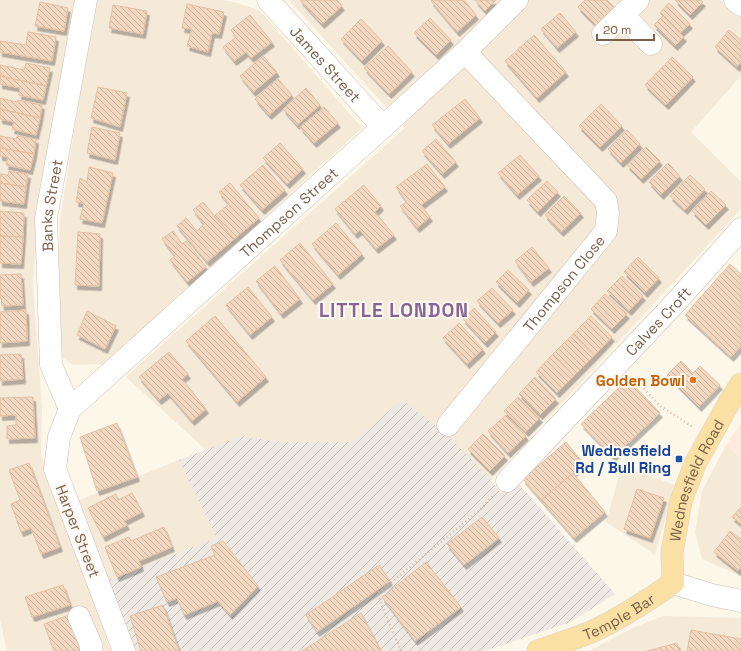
<svg xmlns="http://www.w3.org/2000/svg" width="741" height="651" viewBox="0 0 741 651" font-family="'Space Grotesk',sans-serif">
<defs>
<pattern id="industrial-furrows" width="10" height="10" patternUnits="userSpaceOnUse"><rect width="10" height="10" fill="#eee9e3"/><path d="M-1 1l2-2M0 10L10 0M9 11l2-2" fill="none" stroke="#c6c0ba"/></pattern>
<pattern id="building-back-hatch" width="6" height="6" patternUnits="userSpaceOnUse"><rect width="6" height="6" fill="#f3d8c1"/><path d="M-1 5l2 2M0 0l6 6M5-1l2 2" fill="none" stroke="#cab29f"/></pattern>
<filter id="shadow"><feDropShadow dx="2.5" dy="4.5" stdDeviation="0" flood-color="#0004"/></filter>
</defs>
<rect width="100%" height="100%" fill="#fdf7ea"/>
<path fill="#f5e9d8" d="M0,0H77L38,213L33,286L42,407L41,456L111,651H7L0,620Z
M95,0H222L238,3L260,11L362,128L104,364L73,365L62,357L57,343L60,220Z
M289,0H720L741,17V76L691,132L741,182V209L491,480L439,435L403,401L352,442H280L242,436L206,450L126,377L405,128Z
M726,445L741,458V576L702,559L695,532L702,491Z
M179,460L218,538L108,580L79,500Z
M622,466L675,485L655,555L606,522Z
M663,616L741,618V651H589L635,627Z"/>
<path fill="#fde9de" d="M741,423V458L726,445Z"/>
<path fill="url(#industrial-furrows)" d="M402,400L446,433L491,480L501,493L520,485L615,594L571,622L485,651H135L108,580L217,538L179,460L242,436L280,442H352Z"/>
<path fill="url(#building-back-hatch)" stroke="#e5c0a2" filter="url(#shadow)" d="M300,0H337L342,6L322,24Z
M432,0H464L476,15L457,32L431,1Z
M475,0H496L485,11Z
M585,0H607L614,7L596,25L578,7Z
M675,0H701L703,2L690,15Z
M40,2L68,8L64,31L35,26Z
M669,3L690,24L680,33L660,13Z
M187,4L224,12L219,34L212,33L208,52L187,46L192,29L182,28Z
M113,5L147,11L143,34L109,28Z
M560,13L576,32L557,48L541,29Z
M250,15L272,42L251,58L246,52L234,61L223,47L236,37L231,30Z
M663,16L684,37L675,46L654,25Z
M430,18L451,40L436,55L414,33Z
M361,19L382,41L362,61L341,39Z
M729,30L741,40V62L737,67L715,47Z
M28,32L56,37L52,61L0,52V41L26,45Z
M534,35L566,72L537,98L505,61Z
M388,46L412,72L389,94L364,68Z
M263,56L277,72L253,92L240,76Z
M672,57L693,77L666,105L645,85Z
M26,63L50,68L46,86L0,76V65L24,70Z
M0,76L46,86L43,100L19,95L20,88L0,84Z
M278,79L292,95L269,115L255,99Z
M98,87L127,93L120,127L91,118Z
M306,88L320,105L297,125L283,109Z
M0,98L17,102L18,100L42,105L40,118L0,109Z
M465,99L480,118L448,144L432,125Z
M601,104L622,126L600,147L579,126Z
M324,107L338,123L314,143L300,127Z
M0,109L40,118L36,135L12,129L14,122L0,119Z
M92,127L120,133L115,160L87,153Z
M627,130L640,144L621,163L608,149Z
M0,136L16,139L17,136L36,139L34,154L0,148Z
M436,139L456,162L442,174L422,151Z
M280,143L303,169L287,184L263,158Z
M646,147L660,161L641,179L627,165Z
M0,148L34,154L30,170L6,165L8,157L0,156Z
M520,155L539,176L517,195L498,173Z
M668,163L680,176L661,195L649,182Z
M427,164L445,187L421,205L430,217L417,228L400,206L407,202L396,187Z
M263,165L285,190L262,210L240,185Z
M89,167L113,173L102,223L80,219L84,203L76,202L80,178L87,182Z
M9,171L28,174L26,187L0,183V174L8,175Z
M690,175L705,189L685,210L670,196Z
M547,181L558,192L538,212L527,200Z
M0,183L26,187L24,204L0,201Z
M230,183L259,218L234,239L214,216L229,204L219,192Z
M364,185L381,206L375,212L394,235L376,249L360,230L355,234L335,209Z
M711,191L726,205L706,225L692,211Z
M564,196L581,213L561,232L545,215Z
M203,202L234,239L207,262L177,226L186,218L197,231L204,224L193,210Z
M0,211L24,213L23,237L0,236Z
M336,223L362,254L338,275L312,244Z
M173,231L182,244L186,241L206,267L187,282L170,260L175,256L162,239Z
M78,232L100,234L99,286L75,285Z
M0,236L23,237L21,264L0,263Z
M300,243L333,284L313,300L280,260Z
M532,247L549,268L531,282L515,261Z
M638,257L659,278L645,293L624,272Z
M730,264L741,274V346L731,357L685,315Z
M275,266L300,299L281,314L256,281Z
M508,270L529,290L517,303L496,282Z
M21,274L23,305L2,306L1,298H0V275Z
M622,276L643,296L629,311L607,291Z
M248,287L272,317L250,335L226,305Z
M492,288L513,310L498,323L477,301Z
M605,294L627,314L612,329L591,309Z
M474,308L496,332L485,343L463,319Z
M26,310L27,341L0,343V312Z
M87,311L116,326L105,349L77,335Z
M215,316L266,377L237,402L186,341Z
M591,316L612,337L595,355L573,334Z
M459,323L483,349L467,364L443,338Z
M573,334L595,355L574,376L553,354Z
M169,352L188,374L182,379L206,409L192,421L168,393L159,400L139,377Z
M21,354L23,379L0,381V355Z
M553,354L574,376L557,393L536,372Z
M681,361L693,373L700,366L720,385L699,407L667,375Z
M535,377L556,399L540,415L519,394Z
M628,379L660,413L613,457L581,424Z
M33,397L35,438L7,439V426L16,425V415L0,416V398Z
M518,397L540,418L526,432L504,411Z
M506,415L526,436L508,453L488,431Z
M117,423L137,477L97,491L80,437Z
M483,434L505,456L490,471L468,449Z
M566,442L584,464L541,500L523,479Z
M29,463L60,547L41,554L31,528L21,532L11,504L20,500L9,470Z
M573,473L605,512L574,538L541,500Z
M637,489L664,498L650,538L624,529Z
M132,493L142,512L124,521L127,525L103,537L88,508L116,494L118,500Z
M741,507V524L732,517Z
M482,517L499,538L464,565L447,544Z
M164,527L172,547L139,561L141,567L117,577L105,547L129,537L131,541Z
M730,531L741,539V567L738,571L714,552Z
M223,541L258,586L230,615L218,601L184,615L177,598L167,602L156,577L215,555L211,546Z
M426,562L461,607L415,641L382,597Z
M379,565L390,581L317,632L306,615Z
M63,585L70,605L32,617L25,597Z
M163,605L179,651H141L130,616Z
M361,613L381,651H302Z
M69,615L82,649L78,651H54L44,624Z
M691,630L741,639V651H687Z
M677,643L679,651H647Z"/>
<g fill="none" stroke-linecap="round" stroke-linejoin="round">
<defs>
<g id="minor">
<path id="s1" d="M268,0L383,127"/>
<path d="M735,0L741,5"/>
<path d="M623,15L651,44"/>
<path d="M603,34L638,0"/>
<path id="s2" d="M70,409L51,365L46,218L86,0"/>
<path id="s3" d="M448,425L606,231L608,213L606,201L465,52"/>
<path id="s4" d="M507,481L676,302L741,229"/>
<path d="M673,583L712,595L741,601"/>
<path d="M79,617L91,645V651"/>
<path id="s5" d="M124,651L55,469L59,437L70,409L383,127L465,52L517,0"/>
</g>
<g id="major">
<path id="s6" d="M538,651C556,645 573,639 591,632C620,619 647,601 673,583L672,552L681,501L695,464L730,401L741,384"/>
</g>
</defs>
<use href="#minor" stroke="#d0bfaf" stroke-width="23"/>
<use href="#major" stroke="#dcd5d0" stroke-width="23"/>
<path stroke="#d8bba4" stroke-width="2.5" stroke-dasharray="1 3" stroke-linecap="butt" d="M633,377L660,406L693,427
M401,651L377,594L480,510L494,494"/>
<use href="#minor" stroke="#fff" stroke-width="22"/>
<use href="#major" stroke="#fbe0a3" stroke-width="22"/>
</g>
<circle fill="#e8710a" stroke="#fffaf1" stroke-width="1.5" cx="693" cy="380" r="4"/>
<rect fill="#1a4fb4" stroke="#fffaf1" stroke-width="1.5" x="675" y="455" width="8" height="8" rx="2"/>
<g text-anchor="middle" dominant-baseline="central" stroke-width="4" stroke-linejoin="round" paint-order="stroke">
<g font-size="15" fill="#795f4c" stroke="#fffaf1">
<text stroke="none"><textPath href="#s1" startOffset="86">James Street</textPath></text>
<text stroke="none"><textPath href="#s2" startOffset="208">Banks Street</textPath></text>
<text stroke="none"><textPath href="#s5" startOffset="551">Thompson Street</textPath></text>
<text stroke="none"><textPath href="#s3" startOffset="183">Thompson Close</textPath></text>
<text stroke="none"><textPath href="#s4" startOffset="220">Calves Croft</textPath></text>
<text stroke="none"><textPath href="#s6" startOffset="259">Wednesfield Road</textPath></text>
<text transform="translate(78 531) rotate(69)">Harper Street</text>
<text stroke="none"><textPath href="#s6" startOffset="88">Temple Bar</textPath></text>
</g>
<g font-size="15" font-weight="bold" fill="#c56008" stroke="#fffaf1" text-anchor="end">
<text x="685" y="380">Golden Bowl</text>
</g>
<g font-size="15" font-weight="bold" fill="#164399" stroke="#fffaf1" text-anchor="end">
<text x="671" y="450">Wednesfield<tspan x="671" dy="17">Rd / Bull Ring</tspan></text>
</g>
<g font-size="19" font-weight="bold" letter-spacing="1" fill="#876594" stroke="#fffaf1">
<text x="394" y="310">LITTLE LONDON</text>
</g>
</g>
<path d="M597 34v6h57v-6" fill="none" stroke="#795f4c" stroke-width="2"/>
<text x="603" y="34" font-size="12" fill="#795f4c" stroke="#fffaf1" stroke-width="3" paint-order="stroke">20 m</text>
</svg>
